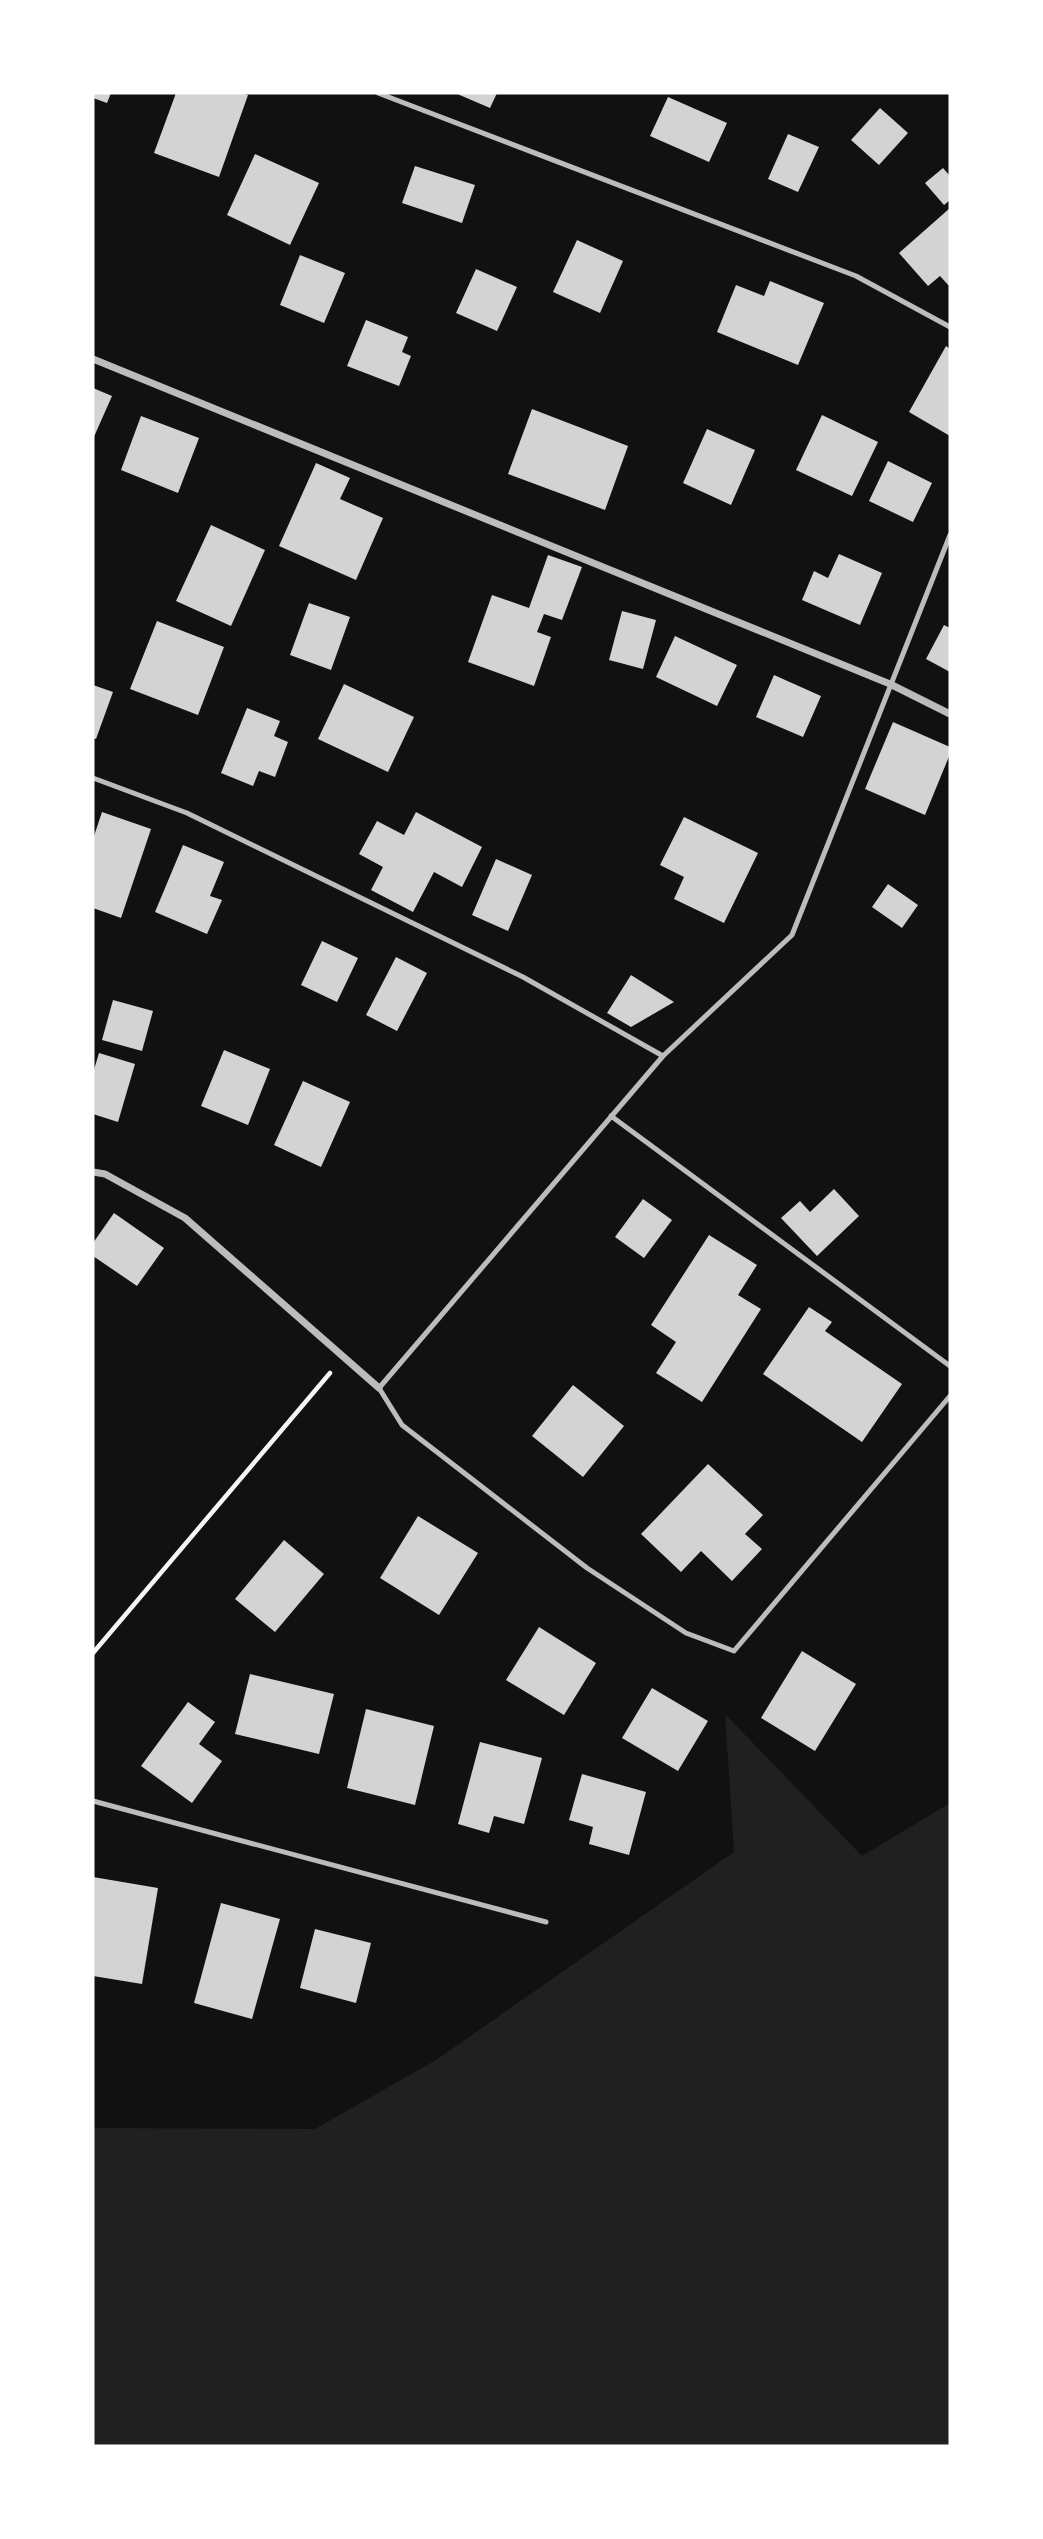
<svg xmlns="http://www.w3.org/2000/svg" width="1043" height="2539" viewBox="0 0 1043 2539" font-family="'Source Sans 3',sans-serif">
<rect width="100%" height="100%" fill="#111"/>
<path fill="#202020" d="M725,1714L862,1856L950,1803V2446H93V2128L315,2129L436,2060L734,1852Z"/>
<path fill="#d3d3d3" d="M93,93H111L107,103L93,98Z
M176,93H242L248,95L219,177L154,153Z
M455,93H497L490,108Z
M668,97L727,123L709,162L650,136Z
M880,108L908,133L879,165L851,140Z
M788,134L819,147L798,192L768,179Z
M255,154L319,183L290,245L227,215Z
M415,166L475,185L462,223L402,203Z
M943,168L950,176V200L944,205L925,183Z
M950,208V287L940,276L928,286L899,253Z
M577,240L623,261L600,313L553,292Z
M300,255L345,273L324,323L280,305Z
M476,269L517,287L497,331L456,313Z
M770,281L824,303L798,365L717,332L736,285L764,296Z
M366,320L408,337L402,352L411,356L399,386L347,366Z
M946,346L950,349V436L909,412Z
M93,388L112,396L93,439Z
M532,409L628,446L605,510L508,474Z
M822,415L878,442L852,496L796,470Z
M141,416L199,438L178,493L121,470Z
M707,429L755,450L731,505L683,483Z
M888,461L932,483L913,522L869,501Z
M316,463L350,478L340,499L383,518L356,580L279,546Z
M211,525L265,550L231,626L176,601Z
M839,554L882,573L860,625L802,600L814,571L828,578Z
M548,555L582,567L562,620L544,614L537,632L551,637L534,686L468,662L492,595L529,608Z
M309,603L350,617L331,670L290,655Z
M622,611L656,620L643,669L609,660Z
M157,621L224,647L198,715L130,689Z
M944,625L950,628V672L926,659Z
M675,636L737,665L717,706L656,677Z
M774,675L821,696L803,737L756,717Z
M344,684L414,717L388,772L318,739Z
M93,685L113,692L96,739L93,738Z
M247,708L280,721L274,736L288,742L275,777L259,771L253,786L221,773Z
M893,722L950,747V754L925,815L865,789Z
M102,812L151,829L121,918L93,908V839Z
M416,812L482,847L462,887L434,872L413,912L371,890L383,867L359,854L377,821L404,835Z
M684,817L758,853L724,923L674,899L684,877L660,865Z
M183,845L224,862L210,896L222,900L207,934L155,912Z
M496,859L532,875L508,931L472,915Z
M888,884L918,905L902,928L872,907Z
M322,941L358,958L337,1002L301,985Z
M396,957L427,973L397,1031L366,1015Z
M631,975L674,1002L631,1027L607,1013Z
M113,1000L153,1011L142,1051L102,1040Z
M224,1050L270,1069L248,1125L201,1106Z
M99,1053L135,1064L118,1122L93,1114V1073Z
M303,1081L350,1102L321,1167L274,1145Z
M834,1189L859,1216L817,1256L781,1218L800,1201L810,1212Z
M643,1199L672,1220L644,1258L615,1237Z
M114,1213L164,1248L137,1286L93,1256V1243Z
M709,1235L757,1265L738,1295L761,1309L702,1402L656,1373L676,1342L651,1325Z
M809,1307L832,1322L825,1331L902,1384L862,1442L763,1374Z
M573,1385L624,1426L583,1477L532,1436Z
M708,1464L763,1515L745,1534L762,1549L732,1581L701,1551L681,1572L641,1534Z
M418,1516L478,1553L439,1615L380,1578Z
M284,1540L324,1574L275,1632L235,1599Z
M539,1627L596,1663L564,1715L506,1680Z
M802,1651L856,1684L815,1751L761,1718Z
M250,1674L334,1694L319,1754L235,1734Z
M652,1688L708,1721L678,1771L622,1738Z
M188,1702L215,1722L199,1744L222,1761L192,1803L141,1766Z
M366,1709L434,1726L415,1805L347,1788Z
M480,1742L542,1758L524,1824L494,1816L489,1833L458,1824Z
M582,1774L646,1792L629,1855L589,1844L593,1827L569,1820Z
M93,1877L158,1888L142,1984L93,1976Z
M221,1903L280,1919L252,2019L194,2003Z
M315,1929L371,1943L356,2003L300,1988Z"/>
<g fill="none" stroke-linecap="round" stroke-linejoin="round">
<path stroke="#f5f5f5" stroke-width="4.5" d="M93,1653L330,1373"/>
<path stroke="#bcbcbc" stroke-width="5" d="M378,93L856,276L950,327
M950,535L792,935L663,1056L379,1388L402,1425L587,1568L686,1633L734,1651L950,1396
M93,778L187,813L523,977L663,1056
M611,1116L950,1366
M93,1801L546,1922"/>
<path stroke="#bcbcbc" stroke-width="7" d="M93,359L890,684L950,714
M93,1172L105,1174L185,1218L379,1388"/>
</g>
<rect width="1043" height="2539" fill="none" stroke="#ffffff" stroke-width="189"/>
</svg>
